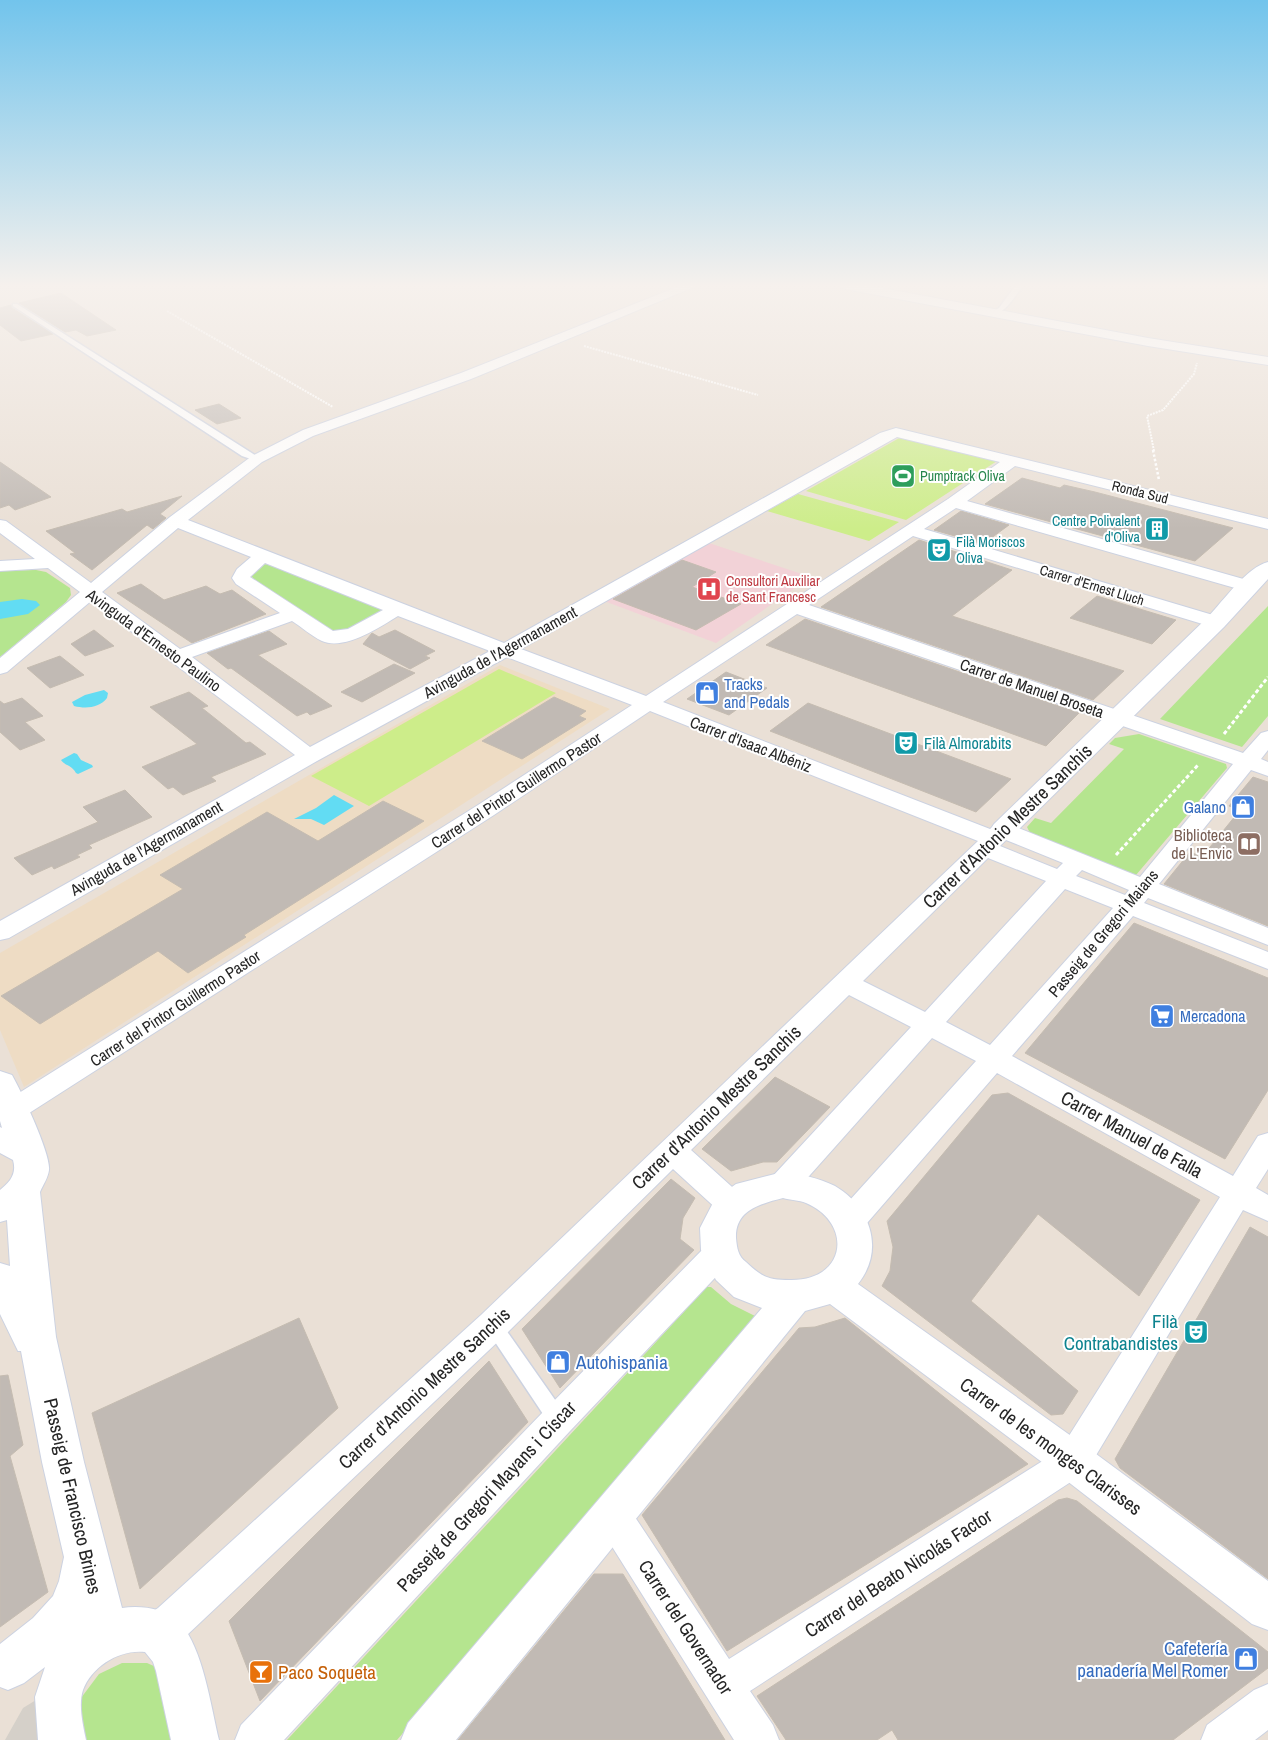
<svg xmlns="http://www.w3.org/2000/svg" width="1268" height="1740" viewBox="0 0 1268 1740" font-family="'Archivo Narrow',sans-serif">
<rect width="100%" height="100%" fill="#eae0d6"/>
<path fill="#eedcc4" d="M500,665L610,709L24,1087L0,1030V953Z"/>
<path fill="#f2d2d7" d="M706,542L811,577L716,643L604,601Z"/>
<path fill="#b5e58f" d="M268,564L380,608L381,610L377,614L344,631H333L253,579L251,574L260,565Z
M36,570L46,572L70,588L71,595L66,602L0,657V571Z
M1268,606V716L1242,747L1160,719Z
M1139,734L1226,764L1227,768L1136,875L1128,876L1033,839L1027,827L1035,818L1051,823L1124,749L1109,744L1115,738Z
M707,1287H711L731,1304L755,1316L661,1430L397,1740H287Z
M122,1663H147L156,1667L177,1740H80L81,1698L99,1674Z"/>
<path fill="#cded8a" d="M901,437L997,461L906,520L806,491Z
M798,494L899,522L869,541L767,511Z
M499,669L556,693L369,806L311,776Z"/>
<path fill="#d5d0c9" d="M36,1700L42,1740H5L23,1708Z"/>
<path fill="#62dcf3" d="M22,599L36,601L40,605L28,614L0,619V602Z
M104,690L108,693L107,698C99,708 86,709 74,706L72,702L85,695Z
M74,753L77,754L81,760L92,765L93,767L78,774L76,773C72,765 65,766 61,760Z
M334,795L354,806L324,825L311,819H294L316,808Z"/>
<path fill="#c1bab4" stroke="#c5bcb1" d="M61,293L116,330L87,336L76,330L65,332L19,303Z
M11,305L12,308L53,334L21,341L0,325V308Z
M219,404L241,418L217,424L195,410Z
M0,462L51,497L15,510L9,505L0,508Z
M1022,478L1060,488L1064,485L1095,492L1233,528L1195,561L985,504Z
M182,496L160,514L166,518L153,529L147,525L92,570L70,554L75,553L46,531L122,509L127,512Z
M961,511L1009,525L983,544L934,530Z
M919,540L1012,570L952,616L1124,671L1093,700L821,607Z
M682,560L716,572L692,587L741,604L696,630L613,599Z
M141,584L164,600L206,586L220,594L232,590L266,614L192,643L117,593Z
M1097,596L1176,620L1152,644L1070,618Z
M805,619L1079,713L1046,746L766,645Z
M94,630L114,646L85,656L71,644Z
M395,630L435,651L425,656L430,658L410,669L363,644L372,633L379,637Z
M269,631L287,644L258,655L332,706L310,715L307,712L297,716L231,668L228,669L207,653Z
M60,656L84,675L50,688L27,668Z
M394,664L415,673L362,702L341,692Z
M726,672L767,688L729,715L687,699Z
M189,692L208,706L202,708L246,743L250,742L266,754L211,777L216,781L183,795L173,787L168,789L142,767L197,744L150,707Z
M554,697L586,711L579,716L586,719L522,759L482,741Z
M22,698L43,716L25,722L45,740L20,750L0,732V701L4,704Z
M808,703L1011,779L976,812L770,731Z
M1253,777L1268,782V926L1164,884L1190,852L1202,857L1240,810L1229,806Z
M125,790L152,817L89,845L92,848L77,855L80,857L54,869L52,866L32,875L14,858L98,822L83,807Z
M383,801L424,821L244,935L246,937L188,973L158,951L40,1024L1,996L183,889L160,875L267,812L318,841Z
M1134,923L1268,978V1090L1225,1159L1025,1053Z
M775,1077L830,1107L777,1162H763L731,1171L702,1149Z
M1008,1093L1200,1200L1139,1296L1038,1214L971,1301L1078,1391L1063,1414L1051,1415L882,1286L890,1271L893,1247L887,1221L992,1095Z
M671,1179L695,1198L683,1218L680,1239L694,1250L560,1388L522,1329Z
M1250,1227L1268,1237V1579L1120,1468L1115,1459Z
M299,1318L338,1408L140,1589L92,1413Z
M845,1318L1028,1464L727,1651L642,1515L799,1328L815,1327Z
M489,1361L528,1422L260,1701L229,1621Z
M8,1375L23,1445L10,1456L48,1592L0,1627V1376Z
M1067,1498L1077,1501L1268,1652V1668L1173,1740H898L892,1730L877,1740H786L757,1696L1058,1500Z
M594,1574H623L725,1740H458Z"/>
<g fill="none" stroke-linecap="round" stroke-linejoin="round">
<defs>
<path id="service" d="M1016,285H1023C1015,296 1004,316 990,315V313L999,308Z
M13,304H17L261,459L257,461L242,456L13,306Z
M493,1318L499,1320L565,1414L567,1420L565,1426L558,1428L551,1426L487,1330L484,1325L487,1320Z"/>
<path id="minor" d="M682,285H699L471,379L313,436L262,462L188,520L504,643L880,433L896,428L1268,519V529L1015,466L967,501L1254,582L1257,586L1254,590L1248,591L1242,590L956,508L924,529L1223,618L1225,622L1223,626L1216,628L1209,626L913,536L809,605L1243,753L1261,733L1268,731V750L1261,759L1268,762V776L1251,770L1159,884L1268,928V945L1148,898L1144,903L1268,952V969L1133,916L1012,1056L1233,1176L1258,1136L1268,1133V1169L1256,1188L1268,1195V1221L1243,1210L1086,1472L750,1691L773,1725L779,1740H734L599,1526L594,1514L599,1502L612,1497L625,1502L729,1659L1060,1450L1220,1197L997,1073L861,1230L850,1233L839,1230L835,1221L839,1212L976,1061L932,1038L794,1193L783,1197L772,1193L768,1185L772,1177L911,1027L849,995L691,1150L741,1195L745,1203L741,1211L730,1215L719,1211L673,1169L505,1335L186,1636L169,1647L155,1653L141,1647L135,1633L141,1619L158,1608L481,1315L978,841L650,711L494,815L23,1117L13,1120L3,1117L0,1108L3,1103L478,805L632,705L507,657L317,761L9,938L0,940V921L295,755L91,601L7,672L0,674V658L80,592L48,568L0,571V561L35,559L0,533V520L6,521L91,583L170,517L252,456L303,430L461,373ZM897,437L1000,462L948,499L646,696L521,649ZM178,528L251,557L237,569L232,578L236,584L280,613L180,649L102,592ZM265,563L383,610L348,629L333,631L250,577ZM797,614L1233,764L1140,877L1011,825C1002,823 997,823 990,829L663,702ZM398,616L490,651L310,747L192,657L292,621C302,627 311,636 322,641C344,651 380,627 398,616ZM1006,840L1063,863L1057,869L1000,846ZM988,858L1046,881L925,1012L863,981ZM1082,870L1129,890L1125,895L1076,876ZM1065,889L1113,908L990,1045L946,1022Z
M839,285H866L1148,338L1268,357V365L1148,346L845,289Z
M718,1241L729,1245L734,1254L729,1263L570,1431L284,1740H235L241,1725L546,1409L707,1245Z
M1268,1684V1730L1255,1740H1201L1207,1725L1254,1690Z"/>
<path id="tertiary" d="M1268,562V579L1224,627L1012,836L1003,838L994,836L990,830L994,824L1208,617C1223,601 1247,567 1268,562Z
M0,1071L12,1075C21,1091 51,1154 49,1170C48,1178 43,1185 40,1192L56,1337L84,1462L122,1608C140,1605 166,1608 180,1623C203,1648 211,1707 219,1740H171L156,1671L153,1662L145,1652C120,1649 92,1666 83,1690C78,1705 83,1725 86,1740H38L35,1697L45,1667L24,1683L8,1690L0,1687V1644L33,1618L53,1596L59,1581L64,1557L42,1462L21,1351H18L0,1314V1263L10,1266L7,1220L0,1222V1190C10,1182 17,1174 13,1160L0,1153V1127L2,1128L0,1121Z
M783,1172C800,1174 819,1178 835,1186C871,1207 885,1250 858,1284L1088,1448L1268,1581V1630L1252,1624L1058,1474L830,1304L805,1311L456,1740H401L408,1723L762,1308L734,1297L716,1280L701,1250L700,1228L715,1199L736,1184ZM783,1198C790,1200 799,1200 806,1203C853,1223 847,1281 790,1280C768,1280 762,1277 746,1262C738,1256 737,1248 736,1238C735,1210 760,1204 783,1198Z"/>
</defs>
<use href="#service" stroke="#ccd2e1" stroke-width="3"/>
<use href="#minor" stroke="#ccd2e1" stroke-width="2"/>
<use href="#tertiary" stroke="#ccd2e1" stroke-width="2"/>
<path stroke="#fff" stroke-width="2" stroke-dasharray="2 1" stroke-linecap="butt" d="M167,311L333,407
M584,346L758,395
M1154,451L1147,416L1163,410L1194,374L1197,363"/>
<path stroke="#fff" stroke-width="2.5" stroke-dasharray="2.5 2" stroke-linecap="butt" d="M1153,450L1159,480"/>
<path stroke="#fff" stroke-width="3" stroke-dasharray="4 2.5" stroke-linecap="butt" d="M1224,734L1268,677
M1116,855L1199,764"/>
<use href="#service" fill="#fff" fill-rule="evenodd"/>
<use href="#minor" fill="#fff" fill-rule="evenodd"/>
<use href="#tertiary" fill="#fff" fill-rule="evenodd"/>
</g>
<linearGradient id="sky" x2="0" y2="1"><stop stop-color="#72c4ec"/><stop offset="0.54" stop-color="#f6f1ed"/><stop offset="1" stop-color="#f6f1ed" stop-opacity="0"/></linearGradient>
<rect width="1268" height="529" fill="url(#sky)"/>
<defs>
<symbol id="stadium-square" viewBox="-11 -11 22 22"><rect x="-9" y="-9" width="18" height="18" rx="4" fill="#2e9e5b" stroke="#fff"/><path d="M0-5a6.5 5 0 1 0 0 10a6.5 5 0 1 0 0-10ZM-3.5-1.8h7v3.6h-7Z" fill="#fff"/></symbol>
<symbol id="building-square" viewBox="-11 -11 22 22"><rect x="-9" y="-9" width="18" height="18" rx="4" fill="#0f9aa8" stroke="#fff"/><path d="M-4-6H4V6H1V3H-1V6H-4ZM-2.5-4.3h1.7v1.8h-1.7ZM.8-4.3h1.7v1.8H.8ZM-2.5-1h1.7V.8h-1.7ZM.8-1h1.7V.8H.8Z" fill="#fff"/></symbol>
<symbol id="theatre-square" viewBox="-11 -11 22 22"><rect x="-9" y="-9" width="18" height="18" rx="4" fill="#0f9aa8" stroke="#fff"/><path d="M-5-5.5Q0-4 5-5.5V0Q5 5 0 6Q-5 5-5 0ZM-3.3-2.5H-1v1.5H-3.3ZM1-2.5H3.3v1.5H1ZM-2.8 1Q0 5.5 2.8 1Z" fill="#fff"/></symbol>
<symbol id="hospital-square" viewBox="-11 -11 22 22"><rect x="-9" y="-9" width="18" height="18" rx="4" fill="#e0444e" stroke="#fff"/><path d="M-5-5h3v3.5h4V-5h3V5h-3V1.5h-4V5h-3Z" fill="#fff"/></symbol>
<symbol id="shop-square" viewBox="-11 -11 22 22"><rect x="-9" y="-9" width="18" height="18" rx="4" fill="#3f7fe0" stroke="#fff"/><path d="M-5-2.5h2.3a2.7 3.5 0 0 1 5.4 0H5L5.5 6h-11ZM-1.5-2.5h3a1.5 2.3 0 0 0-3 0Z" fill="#fff"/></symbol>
<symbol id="library-square" viewBox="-11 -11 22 22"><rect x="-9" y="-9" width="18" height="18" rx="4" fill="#8d6e63" stroke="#fff"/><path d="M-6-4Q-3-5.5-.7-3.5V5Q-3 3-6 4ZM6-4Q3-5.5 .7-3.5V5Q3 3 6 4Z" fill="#fff"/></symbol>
<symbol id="supermarket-square" viewBox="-11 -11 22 22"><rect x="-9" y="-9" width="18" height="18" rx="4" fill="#3f7fe0" stroke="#fff"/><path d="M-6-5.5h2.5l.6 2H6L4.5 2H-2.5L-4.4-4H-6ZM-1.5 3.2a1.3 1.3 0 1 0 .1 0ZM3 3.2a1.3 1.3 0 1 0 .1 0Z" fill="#fff"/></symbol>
<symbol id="bar-square" viewBox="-11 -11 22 22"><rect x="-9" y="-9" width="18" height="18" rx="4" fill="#e8710a" stroke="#fff"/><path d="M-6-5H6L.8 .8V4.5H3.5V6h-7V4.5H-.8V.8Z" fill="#fff"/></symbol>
</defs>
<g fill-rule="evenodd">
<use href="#stadium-square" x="889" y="462" width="28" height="28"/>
<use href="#building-square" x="1143" y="515" width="28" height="28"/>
<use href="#theatre-square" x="925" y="536" width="28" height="28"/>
<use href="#hospital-square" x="695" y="575" width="28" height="28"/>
<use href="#shop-square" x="693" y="679" width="28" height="28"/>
<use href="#theatre-square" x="892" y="729" width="28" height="28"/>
<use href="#shop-square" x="1229" y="793" width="28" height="28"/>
<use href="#library-square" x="1235" y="830" width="28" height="28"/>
<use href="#supermarket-square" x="1148" y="1002" width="28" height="28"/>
<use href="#theatre-square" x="1182" y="1318" width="28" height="28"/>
<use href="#shop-square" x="544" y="1348" width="28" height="28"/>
<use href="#shop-square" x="1232" y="1645" width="28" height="28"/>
<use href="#bar-square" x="247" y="1658" width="28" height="28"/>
</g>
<g text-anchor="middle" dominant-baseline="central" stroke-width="4" stroke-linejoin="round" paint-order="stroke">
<g font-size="14" fill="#27864d" stroke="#fff" text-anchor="start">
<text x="920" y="476">Pumptrack Oliva</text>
</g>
<g font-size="14" fill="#262626" stroke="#fff">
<text transform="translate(1140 492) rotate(14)">Ronda Sud</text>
<text transform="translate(1092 585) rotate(17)">Carrer d'Ernest Lluch</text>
</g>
<g font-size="14" fill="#0d838f" stroke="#fff" text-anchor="end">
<text x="1140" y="521">Centre Polivalent<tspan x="1140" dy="16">d'Oliva</tspan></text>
<text x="956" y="542" text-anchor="start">Filà Moriscos<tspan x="956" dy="16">Oliva</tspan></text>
</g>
<g font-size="14" fill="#be3a42" stroke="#fff" text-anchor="start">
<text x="726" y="581">Consultori Auxiliar<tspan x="726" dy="16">de Sant Francesc</tspan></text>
</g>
<g font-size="16" fill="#262626" stroke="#fff">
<text transform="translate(154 640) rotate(36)">Avinguda d'Ernesto Paulino</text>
<text transform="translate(500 652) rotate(-29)">Avinguda de l'Agermanament</text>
<text transform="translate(1032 688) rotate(19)">Carrer de Manuel Broseta</text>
<text transform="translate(751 744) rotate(21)">Carrer d'Isaac Albéniz</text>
<text transform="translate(516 790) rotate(-33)">Carrer del Pintor Guillermo Pastor</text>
<text transform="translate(146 848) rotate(-30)">Avinguda de l'Agermanament</text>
<text transform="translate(1103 933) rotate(-50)">Passeig de Gregori Maians</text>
<text transform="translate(175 1008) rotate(-33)">Carrer del Pintor Guillermo Pastor</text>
</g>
<g font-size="16" fill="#366cbe" stroke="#fff" text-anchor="start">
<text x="724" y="684">Tracks<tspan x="724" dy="18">and Pedals</tspan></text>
<text x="1226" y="807" text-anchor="end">Galano</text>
<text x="1180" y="1016">Mercadona</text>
</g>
<g font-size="16" fill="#0d838f" stroke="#fff" text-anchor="start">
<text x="924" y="743">Filà Almorabits</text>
</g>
<g font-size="16" fill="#785e54" stroke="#fff" text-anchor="end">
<text x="1232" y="835">Biblioteca<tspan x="1232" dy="18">de L'Envic</tspan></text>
</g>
<g font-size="19" fill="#262626" stroke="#fff">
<text transform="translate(1007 826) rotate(-44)">Carrer d'Antonio Mestre Sanchis</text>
<text transform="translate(716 1107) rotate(-44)">Carrer d'Antonio Mestre Sanchis</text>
<text transform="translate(1132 1134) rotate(29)">Carrer Manuel de Falla</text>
<text transform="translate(424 1388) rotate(-43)">Carrer d'Antonio Mestre Sanchis</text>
<text transform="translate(1051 1446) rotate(36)">Carrer de les monges Clarisses</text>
<text transform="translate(73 1496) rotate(77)">Passeig de Francisco Brines</text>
<text transform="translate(486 1496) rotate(-47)">Passeig de Gregori Mayans i Císcar</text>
<text transform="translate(898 1573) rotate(-33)">Carrer del Beato Nicolás Factor</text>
<text transform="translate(686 1627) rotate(57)">Carrer del Governador</text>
</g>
<g font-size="19" fill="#0d838f" stroke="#fff" text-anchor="end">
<text x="1178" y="1321">Filà<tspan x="1178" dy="22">Contrabandistes</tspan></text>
</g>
<g font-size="19" fill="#366cbe" stroke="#fff" text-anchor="start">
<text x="576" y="1362">Autohispania</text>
<text x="1228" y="1648" text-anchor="end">Cafetería<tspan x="1228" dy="22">panadería Mel Romer</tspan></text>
</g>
<g font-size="19" fill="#c56008" stroke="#fff" text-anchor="start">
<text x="278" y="1672">Paco Soqueta</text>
</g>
</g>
</svg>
